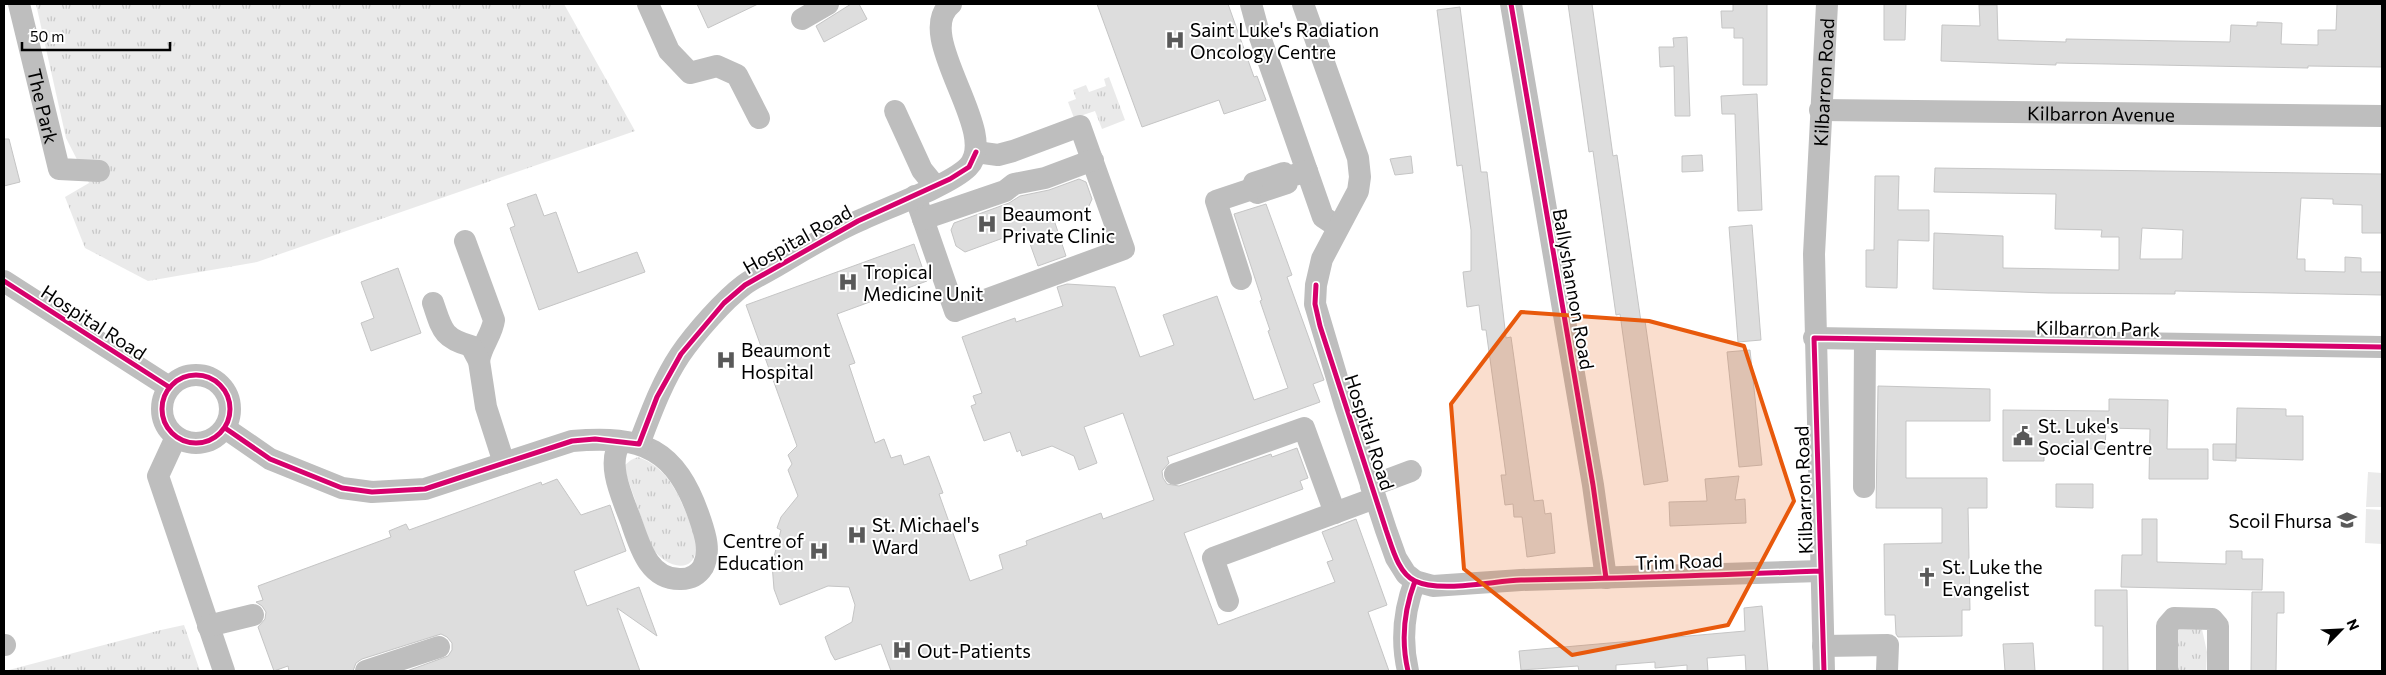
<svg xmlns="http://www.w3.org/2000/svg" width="2386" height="675" viewBox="0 0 2386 675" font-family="Commissioner,sans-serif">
<defs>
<pattern id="grass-tufts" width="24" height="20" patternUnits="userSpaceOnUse" patternTransform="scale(1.25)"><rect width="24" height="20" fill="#eaeaea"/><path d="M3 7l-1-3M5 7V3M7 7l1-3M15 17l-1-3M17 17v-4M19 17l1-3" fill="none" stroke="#c7c7c7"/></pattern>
</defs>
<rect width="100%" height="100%" fill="#fff"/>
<path fill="url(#grass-tufts)" d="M36,4H564L635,131L257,262L148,281L85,248L65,197L89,183L66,138Z
M1109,77L1125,120L1102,129L1095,111L1074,118L1068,102L1076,99L1073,90L1086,85L1089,92L1106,86L1104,79Z
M638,457C668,468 678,493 689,520C693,529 698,539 696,549C693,578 661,564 652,547C648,541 646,532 644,526C638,507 631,489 625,471V465L631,460Z
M184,625L200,671H5L161,630Z
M2176,629H2202L2207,652L2206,671H2172Z"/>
<path fill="#eaeaea" d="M2368,472L2382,473V507H2366Z
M2366,509L2382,510V544L2365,543Z"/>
<path fill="#ddd" stroke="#c5c5c5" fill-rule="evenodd" d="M697,4H758L708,28Z
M851,4H859L867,19L824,42L816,26Z
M1097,4H1228L1254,77L1257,76L1266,100L1224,114L1219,100L1142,127Z
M1568,4H1592L1613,156L1617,155L1641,322L1645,321L1668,481L1644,485L1620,314L1616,315L1593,151L1589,152Z
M1733,4H1767V85H1743V38H1734V28H1722L1721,11H1733Z
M1884,4H1906L1905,40H1884Z
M2337,4H2382V67L2308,66V68L2056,63V65L1941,61L1942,25L1980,26L1979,5H1997L1998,40L2066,42V39L2230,42L2231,25L2257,26V22L2282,23L2281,44L2318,45V30H2336Z
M1460,7L1481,172H1487L1506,338L1511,337L1534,501L1543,500L1545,514L1551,513L1555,553L1527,557L1522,517H1514L1513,504L1505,505L1501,475H1506L1486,330H1482L1479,305L1467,307L1463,272L1471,271V230L1462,165L1457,166L1437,10Z
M1687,37L1690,116H1675L1674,66L1660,67L1659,47H1674L1673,38Z
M1757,94L1762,210L1738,211L1735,114H1722L1721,96Z
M4,139H9L20,182L4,186Z
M1702,155L1703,171L1682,172V156Z
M1411,156L1413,173L1395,175L1390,159Z
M1935,168L2382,174V233H2362V205L2333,204V199L2301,198L2297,259H2305V271L2345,272V257L2361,258V272H2382V295L2175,291V294L2048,293L1933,289L1934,233L2003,236V268L2119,270V237H2101L2102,230L2055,229L2056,194L1934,192ZM2142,228L2183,230L2182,259H2140Z
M1875,176H1899L1898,210H1929V241L1898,240L1897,288L1866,287V250H1874Z
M1079,179L1086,182L1092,199L1088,208L1054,220L1066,256L1038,266L1025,230L965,252L956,246L951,230L954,223L1009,203L1020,196L1049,190Z
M536,194L544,216L556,212L578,273L637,252L645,272L539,310L510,228L515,226L507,204Z
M1266,204L1292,275L1287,277L1324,380L1313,384L1320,402L1167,457L1169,463L1162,471L1163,478L1167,484L1179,486L1271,454L1272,457L1297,448L1308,478L1300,481L1303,489L1184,533L1218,625L1335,582L1327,562L1333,560L1322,532L1356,519L1387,605L1368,612L1389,671H891L881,644L835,660L831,653L825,637L852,622L855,605L849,587L828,586L780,605L774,589L772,564L781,530L777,528L781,517L798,496L788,470L792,464L788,455L797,446L746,305L914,244L927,281L837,314L855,363L849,365L875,443L884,439L891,458L901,455L904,465L929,456L943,493L939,494L970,581L1003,569L999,555L1027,545L1026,541L1101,513L1103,519L1154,500L1123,413L1084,427L1097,463L1079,470L1074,456L1052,446L1022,456L1020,450L1017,452L1010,432L984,441L971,406L976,404L973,396L982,393L962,337L1015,318L1016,322L1063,306L1057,287L1067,284L1115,287L1140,357L1174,345L1163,315L1217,296L1254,400L1288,388L1268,331L1270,330L1260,301L1262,300L1234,214Z
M1752,225L1761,340L1738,342L1729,227Z
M398,268L421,333L371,351L361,323L374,318L361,282Z
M1750,350L1762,465L1739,467L1727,352Z
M1878,386L1990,389V421H1906V478H1987V508H1968L1970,610H1962V636L1898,637L1896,634L1895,615H1885L1884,544L1942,543V508H1876Z
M2109,399L2168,400L2167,449H2208V479H2149L2150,429L2106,428L2105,449H2044V461H2003V410L2109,411Z
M2237,408L2286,409V416H2303V460L2236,458Z
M2213,444H2236V461L2213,460Z
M1739,476L1735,500L1745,499L1746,523L1670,526L1669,502L1707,501L1705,479Z
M557,479L581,515L610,505L626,551L574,571L587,606L639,587L657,636L617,608L640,671H407L448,656L452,650V643L447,637L441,634L362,659L356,663L353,671H289L288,666L274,671L258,627L265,619L266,612L262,606L256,602L263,600L258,586L391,537L389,531L406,524L409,530L541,482L542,485Z
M2056,484H2093V508L2056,507Z
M2142,519H2157V562L2226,564V551H2242V559H2263L2262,590L2121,587L2122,555H2142Z
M2095,590H2127L2128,671H2103V626H2095Z
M2252,592H2284V613H2277L2276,671H2251Z
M1762,606L1768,671H1746L1745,655L1707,658L1708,671H1687V665L1655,668V662L1616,665V671H1579L1578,666L1521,670L1519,651L1745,631L1744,608Z
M2033,643L2035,671H2005L2003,644Z"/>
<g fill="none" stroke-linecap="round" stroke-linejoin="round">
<g stroke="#bebebe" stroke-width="22">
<path id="s1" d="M19,4L59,169L99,171"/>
<path d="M648,4L669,51L690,73L717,66L737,75L759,118"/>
<path d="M1251,4L1260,37L1323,217L1338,227"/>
<path d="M1303,4L1358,158L1360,177L1358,191L1322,259L1316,285L1315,304L1345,405L1386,530L1396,558L1406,574L1415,581L1433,586L1521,580L1821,571"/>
<path d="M1511,4L1593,485L1606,578"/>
<path d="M802,19L828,4"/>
<path id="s2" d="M1820,110L2382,116"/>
<path d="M895,111L922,170L935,186"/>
<path d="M1288,177L1284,173L1254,183L1252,189L1257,193L1287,183L1288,177L1307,171"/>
<path d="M915,196L955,311L1124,249L1080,126L1013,151L998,155L976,152"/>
<path d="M923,219L1005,191L1014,184L1045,178L1093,160"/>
<path d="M465,241L494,320C492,335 481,346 479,361"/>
<path d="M1241,279L1216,201L1252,189"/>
<path d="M4,281L169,387"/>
<path d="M433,303C442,329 442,338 471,346L479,361L486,407L504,463"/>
<path d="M1814,338L2382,347"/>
<circle cx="196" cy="409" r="34"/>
<path d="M225,428L270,459L342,488L372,492L425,489L572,441C643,435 676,448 700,519C705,534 711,551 703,567C698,575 691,579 681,579C649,580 640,547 631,521C623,499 605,463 621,442"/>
<path d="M176,437L158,476L224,671"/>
<path d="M639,444C651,413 662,382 680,355C695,333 724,300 744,285C755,277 769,271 780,264C807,248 834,231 863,219C889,207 950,185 968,167C1002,133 911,35 951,4"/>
<path d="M1175,474L1304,428L1335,513"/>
<path d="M1371,486L1411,471"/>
<path d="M1864,487L1865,339"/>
<path d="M1228,601L1213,558L1375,498"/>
<path d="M208,626L253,615"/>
<path d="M4,645H5"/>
<path d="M1823,646L1888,645L1887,671"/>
<path d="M366,671L439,647"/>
<path d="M1408,671C1401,641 1404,610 1415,581"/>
<path id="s3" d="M1824,671L1814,254L1827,4"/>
<path d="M2167,671V626L2174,618L2212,619L2218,626V671"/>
</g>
<defs>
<path id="cycleway" d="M1511,4L1593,485L1606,578
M4,281L169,387
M1316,285L1315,304L1320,326L1386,530C1392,547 1398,573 1415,581C1440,593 1493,581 1521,580C1621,579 1721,575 1821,571
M162 409a34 34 0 1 1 68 0a34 34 0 1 1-68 0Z
M225,428L270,459L342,488L372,492L425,489L572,441L595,439L639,444L657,397L681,354L724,303L745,285L858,221L950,179L969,167L976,152
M1408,671C1401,641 1404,610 1415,581
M1824,671L1814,338L2382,347"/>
</defs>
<use href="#cycleway" stroke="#fff" stroke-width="8"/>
<use href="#cycleway" stroke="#d6006c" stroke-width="5"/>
</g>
<path fill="#e8590c" fill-opacity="0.2" stroke="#e8590c" stroke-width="4" stroke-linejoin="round" d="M1521,312L1649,321L1744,346L1794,501L1728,625L1572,655L1464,569L1451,404Z"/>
<defs>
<symbol id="hospital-bare" viewBox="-9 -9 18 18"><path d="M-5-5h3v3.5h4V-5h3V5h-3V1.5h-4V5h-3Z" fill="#595959" stroke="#fff" stroke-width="2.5" paint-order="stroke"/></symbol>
<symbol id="civic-bare" viewBox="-9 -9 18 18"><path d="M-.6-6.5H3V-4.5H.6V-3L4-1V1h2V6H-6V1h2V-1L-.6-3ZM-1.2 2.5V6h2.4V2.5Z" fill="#595959" stroke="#fff" stroke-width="2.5" paint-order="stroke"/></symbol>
<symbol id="school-bare" viewBox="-9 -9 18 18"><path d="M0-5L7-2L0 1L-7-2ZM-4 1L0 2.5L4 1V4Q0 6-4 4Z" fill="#595959" stroke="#fff" stroke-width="2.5" paint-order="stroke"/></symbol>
<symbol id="church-bare" viewBox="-9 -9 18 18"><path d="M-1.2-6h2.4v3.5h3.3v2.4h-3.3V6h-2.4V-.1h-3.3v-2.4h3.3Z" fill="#595959" stroke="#fff" stroke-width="2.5" paint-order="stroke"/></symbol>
</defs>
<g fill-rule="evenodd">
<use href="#hospital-bare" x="1161" y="26" width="28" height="28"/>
<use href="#hospital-bare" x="973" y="210" width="28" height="28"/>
<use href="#hospital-bare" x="834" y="268" width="28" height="28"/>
<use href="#hospital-bare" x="712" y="346" width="28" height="28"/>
<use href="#civic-bare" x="2009" y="422" width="28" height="28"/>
<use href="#school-bare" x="2333" y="506" width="28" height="28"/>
<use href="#hospital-bare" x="843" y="521" width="28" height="28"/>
<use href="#hospital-bare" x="805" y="537" width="28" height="28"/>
<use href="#church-bare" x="1913" y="563" width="28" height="28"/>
<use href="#hospital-bare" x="888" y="636" width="28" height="28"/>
</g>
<g text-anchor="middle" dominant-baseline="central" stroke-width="4" stroke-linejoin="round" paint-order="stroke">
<g font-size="19" fill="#000" stroke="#fff" text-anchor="start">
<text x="1190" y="29">Saint Luke's Radiation<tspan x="1190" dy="22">Oncology Centre</tspan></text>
<text x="1002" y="213">Beaumont<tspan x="1002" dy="22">Private Clinic</tspan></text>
<text x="863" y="271">Tropical<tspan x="863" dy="22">Medicine Unit</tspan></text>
<text x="741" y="349">Beaumont<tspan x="741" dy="22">Hospital</tspan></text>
<text x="2038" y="425">St. Luke's<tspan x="2038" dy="22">Social Centre</tspan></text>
<text x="2332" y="520" text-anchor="end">Scoil Fhursa</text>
<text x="872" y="524">St. Michael's<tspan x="872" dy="22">Ward</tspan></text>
<text x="804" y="540" text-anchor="end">Centre of<tspan x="804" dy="22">Education</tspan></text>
<text x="1942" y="566">St. Luke the<tspan x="1942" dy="22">Evangelist</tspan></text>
<text x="917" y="650">Out-Patients</text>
</g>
<g font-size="19" fill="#000" stroke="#fff">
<text stroke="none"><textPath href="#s3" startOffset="589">Kilbarron Road</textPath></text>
<text stroke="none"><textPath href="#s1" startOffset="105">The Park</textPath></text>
<text stroke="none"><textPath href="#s2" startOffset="281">Kilbarron Avenue</textPath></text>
<text transform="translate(797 239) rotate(-29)">Hospital Road</text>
<text transform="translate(1574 289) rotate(80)">Ballyshannon Road</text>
<text transform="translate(94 322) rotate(33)">Hospital Road</text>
<text transform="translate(2098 328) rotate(1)">Kilbarron Park</text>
<text transform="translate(1370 432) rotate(72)">Hospital Road</text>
<text transform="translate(1803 490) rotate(-92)">Kilbarron Road</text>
<text transform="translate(1679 561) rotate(-2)">Trim Road</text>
</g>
</g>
<rect width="2386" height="675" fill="none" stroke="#000000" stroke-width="10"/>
<g transform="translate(2341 630) rotate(66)" stroke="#ffffff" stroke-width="4" paint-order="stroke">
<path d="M0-4L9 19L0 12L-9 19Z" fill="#000000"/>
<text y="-8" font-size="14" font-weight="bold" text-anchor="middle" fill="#000000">N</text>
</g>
<path d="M22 42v8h148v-8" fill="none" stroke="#000000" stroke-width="2.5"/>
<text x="30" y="42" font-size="15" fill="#000000" stroke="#ffffff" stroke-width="4" paint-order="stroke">50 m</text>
</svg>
